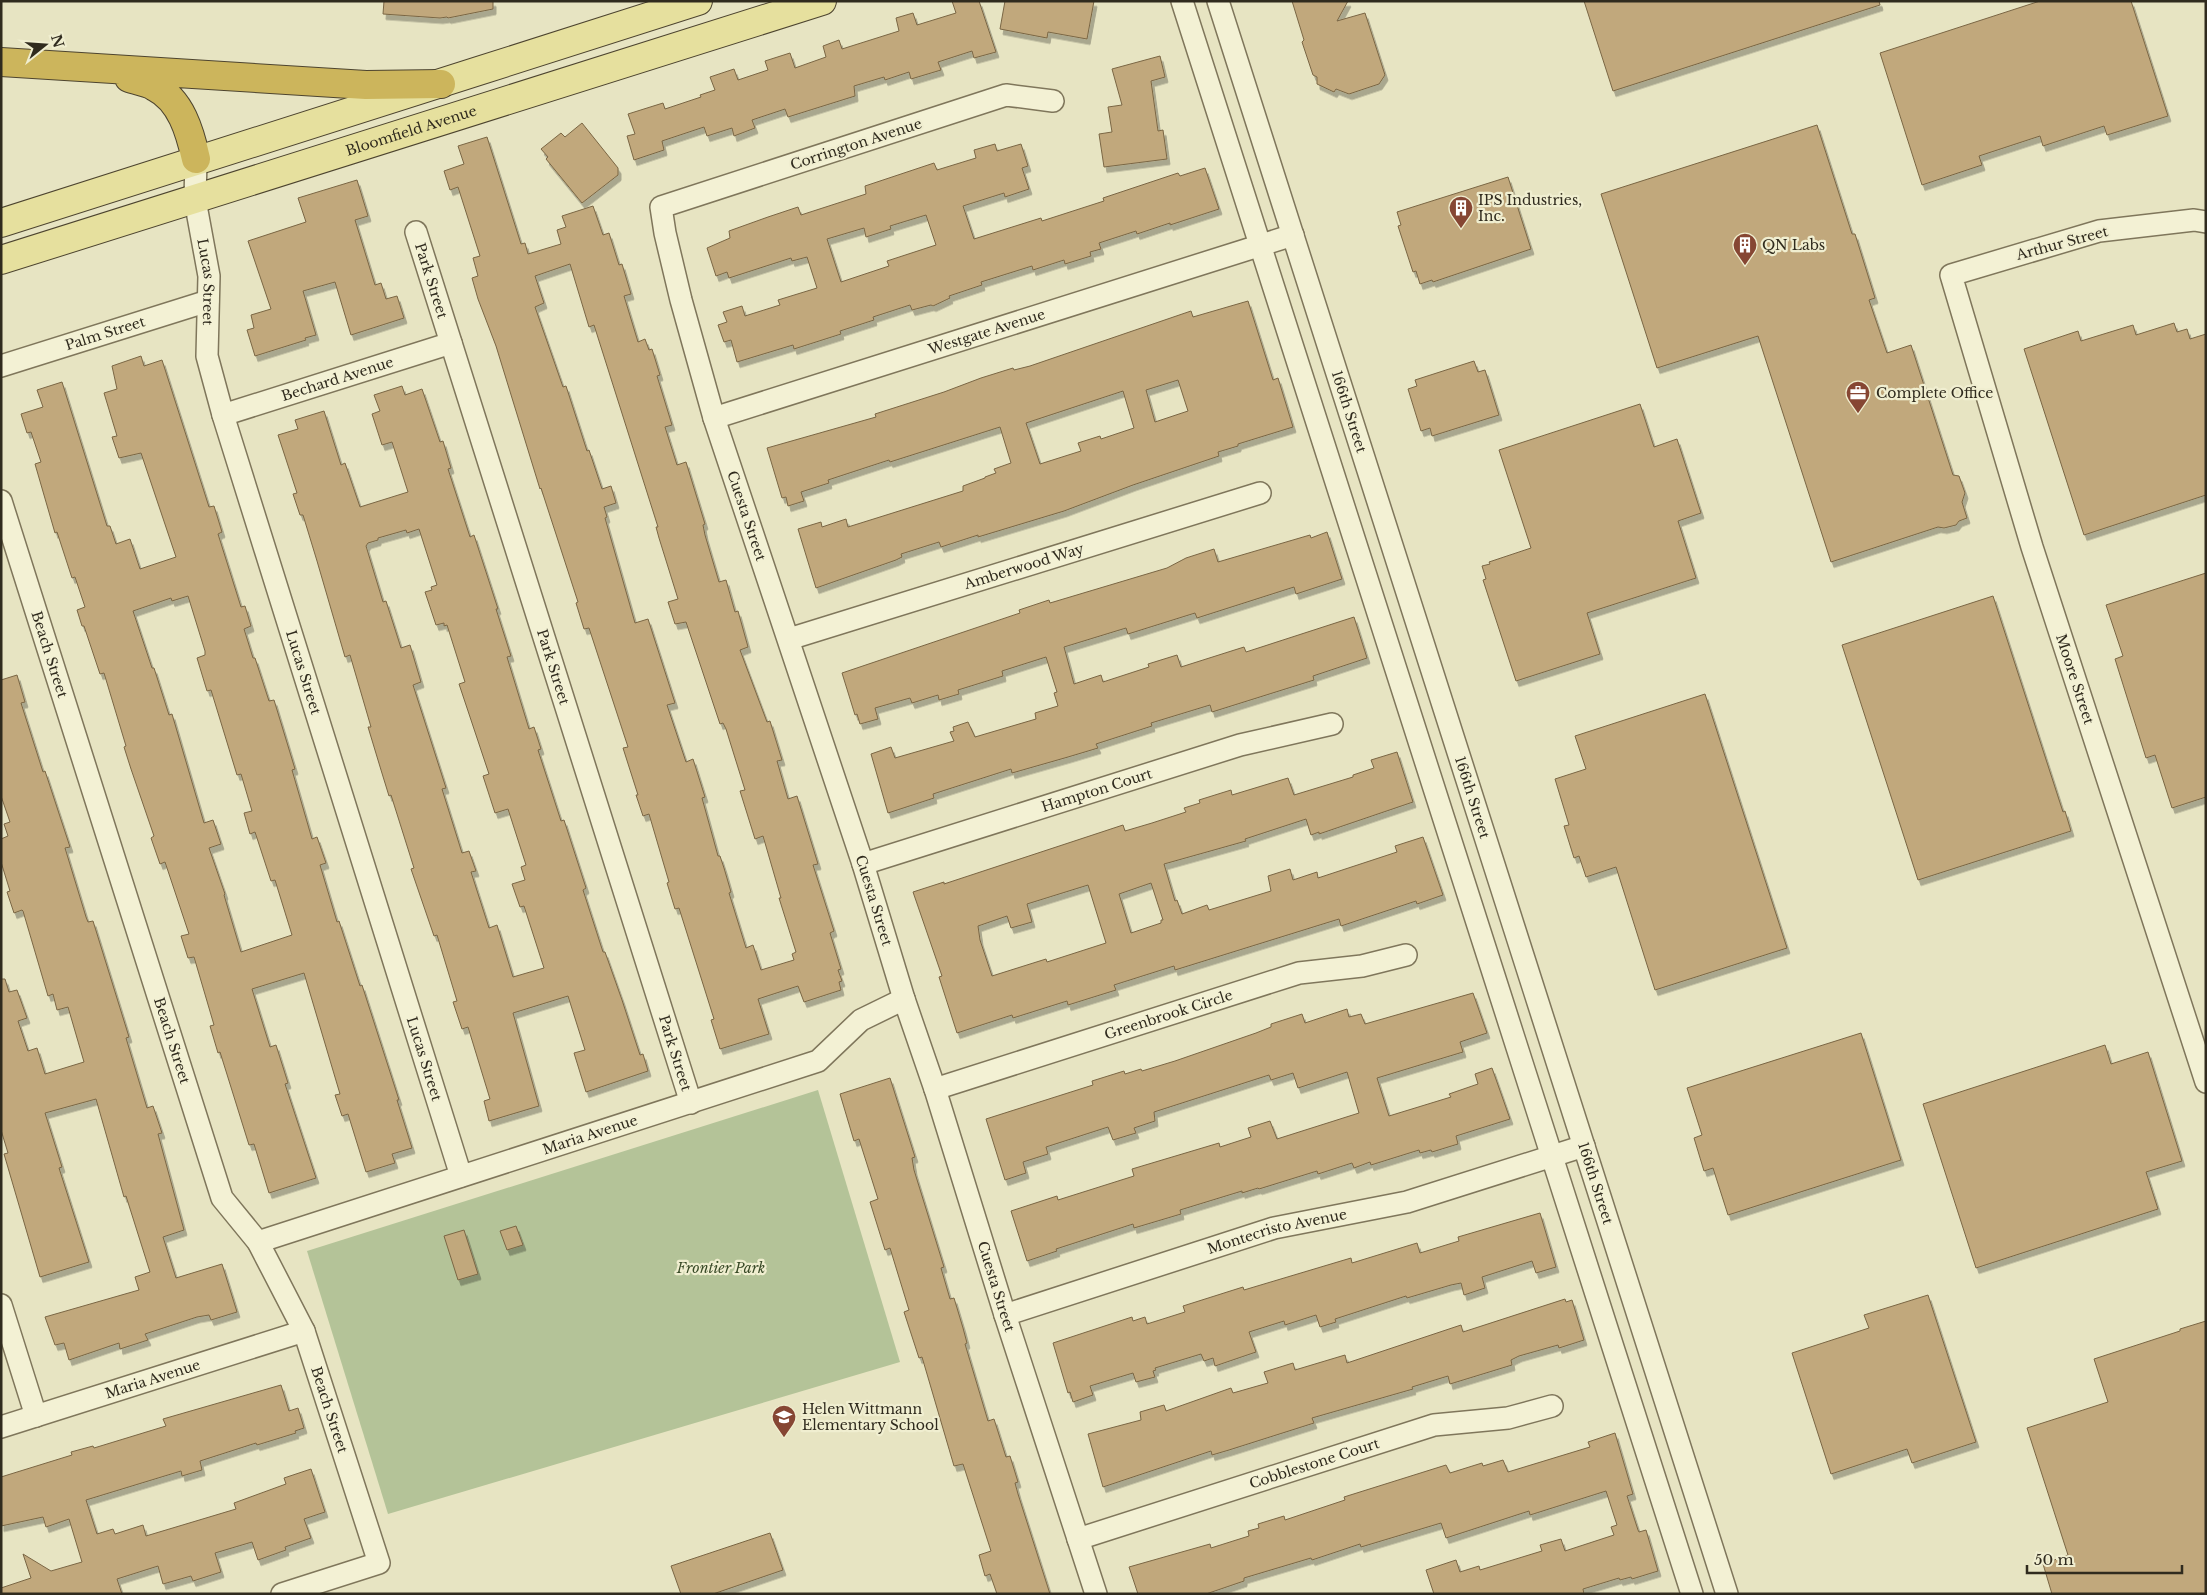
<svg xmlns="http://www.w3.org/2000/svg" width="2207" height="1595" viewBox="0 0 2207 1595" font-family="'Libre Baskerville',serif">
<defs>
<filter id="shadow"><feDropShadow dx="3" dy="5.5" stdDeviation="0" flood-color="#0004"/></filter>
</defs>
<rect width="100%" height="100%" fill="#e7e4c2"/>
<path fill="#b4c398" d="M818,1090L900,1362L388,1514L307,1251Z"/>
<path fill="#c1a87c" stroke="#7a6644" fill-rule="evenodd" filter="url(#shadow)" d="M384,1H493V9L448,18L447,17L440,18L383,14Z
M952,1H979L996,52L974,58L972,51L938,62L941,70L911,79L909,72L885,80L884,77L854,86L855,96L788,117L785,109L752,120L755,128L734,136L732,128L707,136L704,127L662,141L664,150L634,160L627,136L635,134L628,114L663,103L665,109L701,97L700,95L715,90L710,77L734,69L738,80L768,70L765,61L790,53L795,68L826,57L823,46L839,40L842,49L899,31L896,18L913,13L917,25L956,13Z
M1005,1H1094L1087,39L1048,32L1047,38L1000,29Z
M1292,1H1348L1337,21L1365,13L1385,75L1379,84L1349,94L1336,89L1334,92L1317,84V77L1313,75L1302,42L1304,40Z
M1584,1H1879L1880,5L1613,91Z
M2040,1H2131L2168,116L2107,135L2104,126L2043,146L2040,136L1979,156L1982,165L1922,185L1880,53Z
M1160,56L1165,77L1151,81L1158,131L1163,130L1167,159L1104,167L1099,134L1112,132L1108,107L1122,105L1112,69Z
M582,123L618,168V175L582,203L546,159L548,157L541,149L561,133L565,137Z
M1817,125L1852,234H1855L1875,298L1869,300L1887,353L1911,345L1953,475L1959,476L1965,493L1962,502L1967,518L1959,521L1956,525L1944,528L1938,527L1831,562L1758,336L1657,368L1601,194Z
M487,137L521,244L525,243L528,254L561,244L557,230L566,227L562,216L593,206L603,235L609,233L619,265L622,264L631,294L624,296L638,342L645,339L649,350L652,349L660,375L657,376L672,425L665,427L677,465L686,462L705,524L703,525L705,535L719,582L726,580L735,612L738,611L748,647L740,650L767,722L770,721L782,760L777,761L788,799L797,796L818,864L813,865L834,931L830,933L841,969L838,970L842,981L839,982L841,990L804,1002L798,986L758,999L769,1034L720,1049L711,1020L714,1019L679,908L675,909L667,883L669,882L649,814L643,816L636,795H638L623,748L628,747L589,628L584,629L576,603L578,602L541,488L540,489L496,346L478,299L472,278L478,276L473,258L480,256L458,187L450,190L444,171L464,164L458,146ZM570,264L589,327L594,325L658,527H656L659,538L678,599L668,602L675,624L686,622L720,724L723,723L726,729L745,790L740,791L755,839L763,836L781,898H779L796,952L792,954L794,960L761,970L753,945L746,948L729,893L731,892L724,868L720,856H718L702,798L705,797L693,759L686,762L667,705L675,703L648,619L635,623L605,518L607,517L604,507L616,503L611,486L602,489L589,450L587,451L566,386L563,387L535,307L544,303L535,276Z
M995,144L997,151L1021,144L1028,166L1022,168L1029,189L1005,197L1004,193L963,206L974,239L1041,218L1042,221L1104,201L1103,198L1178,173L1180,176L1205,168L1219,209L1170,225V223L1137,234L1136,231L1099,243L1101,249L1090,252L1091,256L1065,264L1064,260L1033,270L1032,266L981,282L982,285L949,296L950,298L933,306L931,305L912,310L910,305L873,317L874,320L840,331L841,334L794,349L793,345L737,362L731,340L724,342L718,325L727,322L723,312L742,306L745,316L780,305L778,300L817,288L807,257L792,261L791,258L729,278L727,272L716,276L707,248L730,238L729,231L768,217L798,207L801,215L866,194L865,186L934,163L937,170L976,158L974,150ZM926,215L936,245L887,261L889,266L841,282L827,239L864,228L866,237L891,229L890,226Z
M1508,177L1531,249L1433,282L1432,280L1420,284L1416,271L1413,272L1398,226L1401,225L1397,212Z
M357,180L368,216L355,220L375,285L381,283L386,299L397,296L404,318L351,335L335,282L303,291L316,335L305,338L306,340L255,356L247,330L254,328L251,315L271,309L248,241L306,222L298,198Z
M1248,301L1273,380L1278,378L1293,427L1238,444V446L1218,452L1219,456L1133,485L1064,511L978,537V535L941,547L939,542L901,554L902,557L896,560L816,588L798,529L821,522L822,527L846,519L848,527L963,491V486L985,478V477L996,473L994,469L1011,463L1000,427L890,462L889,460L828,480L829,483L801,492L804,501L788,506L786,497L782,498L767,448L876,417L875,414L944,392L981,378L1013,368L1014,370L1030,366L1191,311L1193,317ZM1178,380L1188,411L1155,422L1146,390ZM1123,391L1134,428L1101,439L1100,436L1078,443L1081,451L1040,464L1026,423Z
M2174,323L2177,332L2187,329L2190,339L2206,334V495L2084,535L2024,349L2078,331L2081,341L2133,325L2136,335Z
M141,356L144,366L162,360L209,507L214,506L222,532L218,534L241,607L245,606L251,626L244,629L253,658H255L269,701L274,700L295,769L292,770L312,839L317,837L326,863L320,865L337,922L339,921L360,986L362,985L399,1100H397L412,1148L392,1154L395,1163L366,1172L348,1114L342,1116L335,1095L340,1094L304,973L252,989L270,1047L276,1045L288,1083L285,1084L316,1178L269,1193L254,1144L249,1145L220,1052L218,1053L210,1026L214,1025L194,957L188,958L181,936L189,934L165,862L160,864L151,838L154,836L131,769L124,747L126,746L104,673L100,674L84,626H82L77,610L85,607L75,577L72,578L57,532L55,533L35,464L41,462L31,432L27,433L21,414L43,407L37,390L62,382L107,526H110L116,544L130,539L140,569L176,557L141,453L119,458L112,437L117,436L104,393L117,389L112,366ZM188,596L205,651V655L197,658L207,691L211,690L237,775L241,774L252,811L244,813L250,834L255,832L271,881L275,880L292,935L241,952L224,895L225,894L209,848L221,844L213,820L204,823L172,714L169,715L154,668H152L133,611L171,598L172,601Z
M1474,361L1478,372L1485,370L1499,415L1432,436L1430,428L1421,431L1408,389L1417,386L1415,380Z
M402,386L405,395L422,389L440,442L443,441L451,468L448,469L470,537L474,535L498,609H496L511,656L507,657L529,729L534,727L541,749L538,750L561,821L564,820L586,888L583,890L603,952H605L622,1000L640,1055L643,1054L648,1071L586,1092L574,1053L585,1050L568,996L513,1013L539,1106L489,1121L484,1101L490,1099L468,1027L462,1029L453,1002L457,1001L437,935L434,936L411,869L414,868L391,795L389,796L381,770L368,727H371L350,655L345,657L317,561L303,515H300L293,494L297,493L278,435L298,429L295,420L324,411L341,465L345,463L360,507L408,492L392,442L382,445L372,414L380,411L374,395ZM419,529L437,585L431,587L432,590L425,592L436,625L444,623V626L447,625L465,682L459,684L489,774L483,776L495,813L508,809L526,865L521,867L525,880L512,884L520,907L524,906L544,968L513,977L497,925L489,928L471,872L476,871L469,851L462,853L442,789L446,788L413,685L421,682L410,645L401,648L386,601L383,602L366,546L368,543L378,540V538L406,530L407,533Z
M1640,404L1654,447L1677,439L1701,513L1678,521L1696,578L1587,613L1600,654L1516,681L1483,580L1486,579L1482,566L1490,564L1489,562L1531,548L1499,450Z
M1327,532L1342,579L1296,594L1294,587L1197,618L1195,613L1128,634L1126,628L1064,647L1074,684L1101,675L1103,682L1149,667L1148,664L1177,655L1181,667L1244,647L1246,652L1354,617L1367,658L1313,676L1314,680L1212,712L1210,705L1151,723L1152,726L1096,744L1098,748L1068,757L1012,773L1011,769L933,794L934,798L888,813L871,754L891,747L895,758L954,741L950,732L954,731L953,727L968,722L975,737L1036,719L1035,713L1058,706L1054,693L1057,692L1046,657L1002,671L1003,676L958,690L959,694L939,700L938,695L912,703L910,698L875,708L878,719L860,724L857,714L855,715L842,673L1020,613L1019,610L1049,600L1050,603L1167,568L1186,558L1214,549L1218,562L1310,535L1311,538Z
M2206,573V797L2172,808L2155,755L2146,758L2115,659L2123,656L2106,605Z
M1993,596L2063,812L2065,811L2071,831L1918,880L1842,645Z
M17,675L25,702L21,703L43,772L45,771L70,847L65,848L86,917L88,922L93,921L129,1037L126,1038L147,1108L153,1106L162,1133L158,1134L184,1230L163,1237L176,1278L222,1264L237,1312L211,1320L209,1315L197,1317L145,1334L148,1340L120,1349L119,1343L69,1360L64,1343L55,1345L45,1317L139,1290L135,1277L150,1272L126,1196L124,1197L96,1099L45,1113L62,1167L59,1168L89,1262L40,1277L4,1154L8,1153L1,1130V979H5L9,992L17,990L27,1018L18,1021L28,1051L37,1048L45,1074L84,1062L68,1007L57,1010L53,994L48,996L23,911L22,910L14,913L7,892L10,891L1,862V839L8,836L4,824L10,822L1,796V680Z
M1705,694L1787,948L1655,990L1616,867L1586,877L1579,856L1574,858L1564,826L1569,825L1555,779L1586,769L1575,736Z
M1397,752L1413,802L1319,834V832L1311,835L1306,819L1245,839L1246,841L1164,864L1175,901L1177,900L1182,914L1207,905L1209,910L1271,891L1268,876L1290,869L1293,880L1317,872L1318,878L1397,852L1395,846L1423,837L1443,895L1417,904L1416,901L1341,926L1339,919L1175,970L1174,966L1114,985L1116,990L1068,1005L1067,1001L1013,1018L1012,1015L957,1033L939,977L942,976L913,892L944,882V884L1123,825L1125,831L1152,823L1186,812L1184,808L1200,803L1199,800L1231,790L1232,795L1288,778L1294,795L1353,777V775L1374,768L1371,760ZM1151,883L1163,920H1161V923L1131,933L1119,894ZM1088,885L1106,943L1047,962L1046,959L992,976L980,940L978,926L1007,916L1011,928L1032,922L1027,904Z
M1473,993L1487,1033L1460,1042L1463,1052L1377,1078L1389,1116L1451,1097L1449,1094L1478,1084L1475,1074L1492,1068L1510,1119L1456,1136L1458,1144L1432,1152L1431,1150L1420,1153L1419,1150L1371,1165L1370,1162L1354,1168L1352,1163L1318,1174L1317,1171L1259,1189L1258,1188L1242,1193V1191L1180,1210L1181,1214L1134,1228L1133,1224L1056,1249L1057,1251L1027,1261L1011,1211L1057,1196L1058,1200L1134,1176L1132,1169L1219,1143L1220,1147L1251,1137L1248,1128L1270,1121L1277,1139L1359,1113L1347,1072L1298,1088L1293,1073L1271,1080L1269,1075L1154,1112L1155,1121L1134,1128L1136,1133L1113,1140L1108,1127L1046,1147L1048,1154L1023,1162L1026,1173L1005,1180L986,1119L1093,1085L1092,1081L1124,1071L1125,1074L1141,1069L1142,1071L1175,1061L1256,1033L1271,1027V1024L1302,1014L1305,1023L1347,1009L1349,1017L1361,1014L1365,1024Z
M1861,1033L1901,1160L1728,1215L1713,1168L1704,1171L1694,1138L1702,1135L1687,1088Z
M2105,1045L2111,1064L2148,1052L2182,1161L2146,1172L2158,1209L1976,1268L1923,1104Z
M890,1078L915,1157L912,1158L914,1170L944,1267L941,1268L950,1299L954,1298L963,1328L967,1343L965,1344L988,1421L994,1419L1006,1457L1010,1456L1018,1482L1015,1483L1018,1494L1050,1594H997L990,1574L985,1576L979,1555L991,1551L963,1464L954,1466L922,1357L919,1358L904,1312L909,1310L890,1248L885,1250L870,1202L878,1199L859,1139L854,1141L840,1094Z
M1540,1213L1556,1267L1536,1273L1532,1261L1482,1277L1485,1288L1464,1295L1461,1283L1451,1285L1407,1298L1406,1296L1335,1319L1336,1322L1320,1327L1316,1315L1285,1325L1284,1321L1249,1332L1256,1352L1215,1366L1213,1358L1204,1361L1201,1354L1155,1368L1156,1370L1153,1371L1155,1377L1136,1382L1133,1373L1090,1386L1093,1395L1073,1402L1070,1392L1068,1393L1053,1343L1132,1317L1133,1321L1145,1317L1147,1324L1185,1312L1183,1306L1243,1287L1244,1290L1351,1258L1352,1263L1417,1243L1420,1253L1459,1241L1458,1237Z
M516,1226L523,1245L507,1250L500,1231Z
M464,1230L478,1274L458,1280L444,1236Z
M1928,1295L1976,1442L1912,1463L1907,1449L1831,1474L1792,1353L1869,1328L1864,1315Z
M1565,1299L1566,1302L1572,1300L1584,1340L1559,1348L1558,1345L1519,1356L1511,1360L1512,1365L1450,1384L1448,1376L1412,1387L1413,1389L1312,1418L1314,1423L1229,1450L1212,1455L1211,1451L1103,1487L1088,1434L1141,1420L1140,1412L1164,1405L1166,1411L1231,1388L1233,1393L1268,1383L1264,1372L1293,1363L1295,1370L1345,1355L1347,1363L1461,1325L1463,1332Z
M2206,1321V1594H2052L2043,1564L2068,1555L2027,1428L2108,1402L2094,1359L2180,1331V1329Z
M281,1385L289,1411L298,1408L304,1428L295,1431L296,1433L257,1445L256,1443L200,1461L202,1470L182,1476L181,1471L86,1500L97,1534L113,1529L115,1534L143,1525L146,1536L236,1509L234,1503L286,1484L284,1478L311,1469L325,1512L304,1519L311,1538L285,1547L286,1550L258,1560L252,1542L215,1553L221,1572L193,1581L191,1576L163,1584L158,1566L117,1579L122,1594H1V1588L31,1578L23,1554L51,1571L82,1562L69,1519L46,1527L43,1517L1,1526V1477L72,1455L71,1452L93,1446L94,1448L166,1426L163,1419Z
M1615,1433L1633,1494L1627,1496L1638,1530L1639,1532L1646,1530L1658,1571L1632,1579L1631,1577L1620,1580L1619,1578L1583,1589L1584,1594H1434L1426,1570L1456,1560L1460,1572L1479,1566L1480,1570L1542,1551L1540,1545L1561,1539L1565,1551L1614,1535L1611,1527L1617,1525L1606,1491L1530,1515L1529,1511L1446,1538L1441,1523L1361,1547L1360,1544L1312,1560L1311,1558L1244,1578V1581L1206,1594H1138L1129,1567L1210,1544L1211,1548L1249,1536L1248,1531L1259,1528L1258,1524L1284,1516L1285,1520L1345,1500L1344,1497L1446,1465L1450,1473L1482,1463L1483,1466L1503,1460L1508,1472L1590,1447L1588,1442Z
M770,1533L783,1570L713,1594H681L671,1566Z"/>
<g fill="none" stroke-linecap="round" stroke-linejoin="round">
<defs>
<g id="minor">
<path d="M1182,1L1692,1594"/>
<path id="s1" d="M1218,1L1727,1594"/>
<path id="s2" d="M1053,101L1006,95L661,207L665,233L681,300L714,418L863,864L904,999L935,1089L1005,1315L1096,1594"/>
<path id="s3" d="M196,159L195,200L209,276L207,356L223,415L461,1176"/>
<path id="s4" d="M2206,222L2194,220L2099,231L1951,275L2032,547L2206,1082"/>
<path id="s5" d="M416,232L691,1103"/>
<path id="s6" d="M1,366L208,301"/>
<path id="s7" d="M223,415L451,343"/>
<path id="s8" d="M714,418L1293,235"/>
<path id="s9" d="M1,501L222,1198L258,1242L304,1331L379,1563L282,1594"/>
<path id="s10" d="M789,639L1260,493"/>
<path id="s11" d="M863,864L1240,745L1332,724"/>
<path id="s12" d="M935,1089L1299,973L1362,966L1406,955"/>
<path id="s13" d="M258,1242L818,1061L861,1020L904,999"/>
<path d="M1,1305L36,1416"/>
<path id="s14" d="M1005,1315L1274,1228L1407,1202L1584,1146"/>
<path id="s15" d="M1,1427L304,1331"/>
<path id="s16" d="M1078,1539L1434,1425L1508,1418L1552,1406"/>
</g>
<g id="major">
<path d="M1,223C233,147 466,76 698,1"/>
<path id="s17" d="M1,260L822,1"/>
</g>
<path id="highway" d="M1,62L366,85L441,84
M129,78C137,81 148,82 155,87C181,100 190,132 196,159"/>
</defs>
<use href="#minor" stroke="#7f765b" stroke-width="24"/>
<use href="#major" stroke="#4d442f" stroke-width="30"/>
<use href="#highway" stroke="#4d442f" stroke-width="30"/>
<use href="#minor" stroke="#f3f1d4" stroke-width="21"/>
<use href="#major" stroke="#e6e09e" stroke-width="28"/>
<use href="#highway" stroke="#ccb55c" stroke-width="28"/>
</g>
<defs>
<symbol id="building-pin" viewBox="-11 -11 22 30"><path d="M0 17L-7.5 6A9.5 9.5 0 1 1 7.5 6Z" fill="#864633" stroke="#f0eed0"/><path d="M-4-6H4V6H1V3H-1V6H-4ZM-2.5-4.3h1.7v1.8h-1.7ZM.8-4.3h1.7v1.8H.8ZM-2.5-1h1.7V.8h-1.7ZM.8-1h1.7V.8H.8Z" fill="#fff"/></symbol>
<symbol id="office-pin" viewBox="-11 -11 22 30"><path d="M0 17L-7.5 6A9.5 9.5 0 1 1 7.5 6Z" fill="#864633" stroke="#f0eed0"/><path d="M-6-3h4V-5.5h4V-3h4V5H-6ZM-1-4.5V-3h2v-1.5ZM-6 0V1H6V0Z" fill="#fff"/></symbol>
<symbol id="school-pin" viewBox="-11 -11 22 30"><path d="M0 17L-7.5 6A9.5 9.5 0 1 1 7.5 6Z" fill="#864633" stroke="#f0eed0"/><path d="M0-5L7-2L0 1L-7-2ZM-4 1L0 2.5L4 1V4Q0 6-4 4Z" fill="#fff"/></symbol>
</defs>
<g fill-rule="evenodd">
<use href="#building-pin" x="1447" y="194" width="28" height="38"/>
<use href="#building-pin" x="1731" y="231" width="28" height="38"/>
<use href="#office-pin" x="1844" y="379" width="28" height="38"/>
<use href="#school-pin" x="770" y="1403" width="28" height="38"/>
</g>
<g text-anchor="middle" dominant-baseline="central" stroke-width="4.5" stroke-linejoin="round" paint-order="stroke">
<g font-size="14" fill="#302b1e" stroke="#f0eed0">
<text stroke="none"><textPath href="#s17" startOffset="430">Bloomfield Avenue</textPath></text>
<text transform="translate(856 144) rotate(-18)">Corrington Avenue</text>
<text transform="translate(2062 243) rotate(-15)">Arthur Street</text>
<text stroke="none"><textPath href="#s3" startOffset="124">Lucas Street</textPath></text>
<text stroke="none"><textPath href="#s5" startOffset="51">Park Street</textPath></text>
<text stroke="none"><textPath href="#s8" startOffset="286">Westgate Avenue</textPath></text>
<text stroke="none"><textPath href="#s6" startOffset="109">Palm Street</textPath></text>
<text stroke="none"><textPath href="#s7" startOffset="120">Bechard Avenue</textPath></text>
<text stroke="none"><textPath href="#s1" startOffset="431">166th Street</textPath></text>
<text stroke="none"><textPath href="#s2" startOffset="731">Cuesta Street</textPath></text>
<text stroke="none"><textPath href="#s10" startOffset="246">Amberwood Way</textPath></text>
<text stroke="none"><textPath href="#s9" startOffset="161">Beach Street</textPath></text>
<text stroke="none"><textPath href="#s5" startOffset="456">Park Street</textPath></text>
<text stroke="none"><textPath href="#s3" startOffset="529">Lucas Street</textPath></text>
<text stroke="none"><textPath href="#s4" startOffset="685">Moore Street</textPath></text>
<text stroke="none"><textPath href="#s11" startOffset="245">Hampton Court</textPath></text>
<text stroke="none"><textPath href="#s1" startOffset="836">166th Street</textPath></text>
<text stroke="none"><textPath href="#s2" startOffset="1136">Cuesta Street</textPath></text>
<text stroke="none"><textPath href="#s12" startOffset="245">Greenbrook Circle</textPath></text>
<text stroke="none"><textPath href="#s9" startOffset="566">Beach Street</textPath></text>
<text stroke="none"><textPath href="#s5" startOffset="861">Park Street</textPath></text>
<text stroke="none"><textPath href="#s3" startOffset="934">Lucas Street</textPath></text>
<text stroke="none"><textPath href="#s13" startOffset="349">Maria Avenue</textPath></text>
<text stroke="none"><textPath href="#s1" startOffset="1241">166th Street</textPath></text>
<text stroke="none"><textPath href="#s14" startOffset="285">Montecristo Avenue</textPath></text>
<text stroke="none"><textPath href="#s2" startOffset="1541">Cuesta Street</textPath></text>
<text stroke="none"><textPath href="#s15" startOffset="159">Maria Avenue</textPath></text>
<text stroke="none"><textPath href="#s9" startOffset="971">Beach Street</textPath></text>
<text stroke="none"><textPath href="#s16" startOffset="248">Cobblestone Court</textPath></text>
</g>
<g font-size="14" fill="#302b1e" stroke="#f0eed0" text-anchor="start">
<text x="1478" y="200">IPS Industries,<tspan x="1478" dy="16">Inc.</tspan></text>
<text x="1762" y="245">QN Labs</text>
<text x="1876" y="393">Complete Office</text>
<text x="802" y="1409">Helen Wittmann<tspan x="802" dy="16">Elementary School</tspan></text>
</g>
<g font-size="14" font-style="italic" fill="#394a27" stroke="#f0eed0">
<text x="721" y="1268">Frontier Park</text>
</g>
</g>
<rect width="2207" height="1595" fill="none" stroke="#302b1e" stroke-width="5"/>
<g transform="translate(45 45) rotate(73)" stroke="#f0eed0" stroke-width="4" paint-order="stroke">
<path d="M0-4L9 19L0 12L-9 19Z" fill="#302b1e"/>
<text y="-8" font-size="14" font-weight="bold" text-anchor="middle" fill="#302b1e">N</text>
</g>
<path d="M2027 1565v8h155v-8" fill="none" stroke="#302b1e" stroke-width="2.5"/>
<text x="2034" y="1565" font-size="15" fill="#302b1e" stroke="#f0eed0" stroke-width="4" paint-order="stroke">50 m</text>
</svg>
